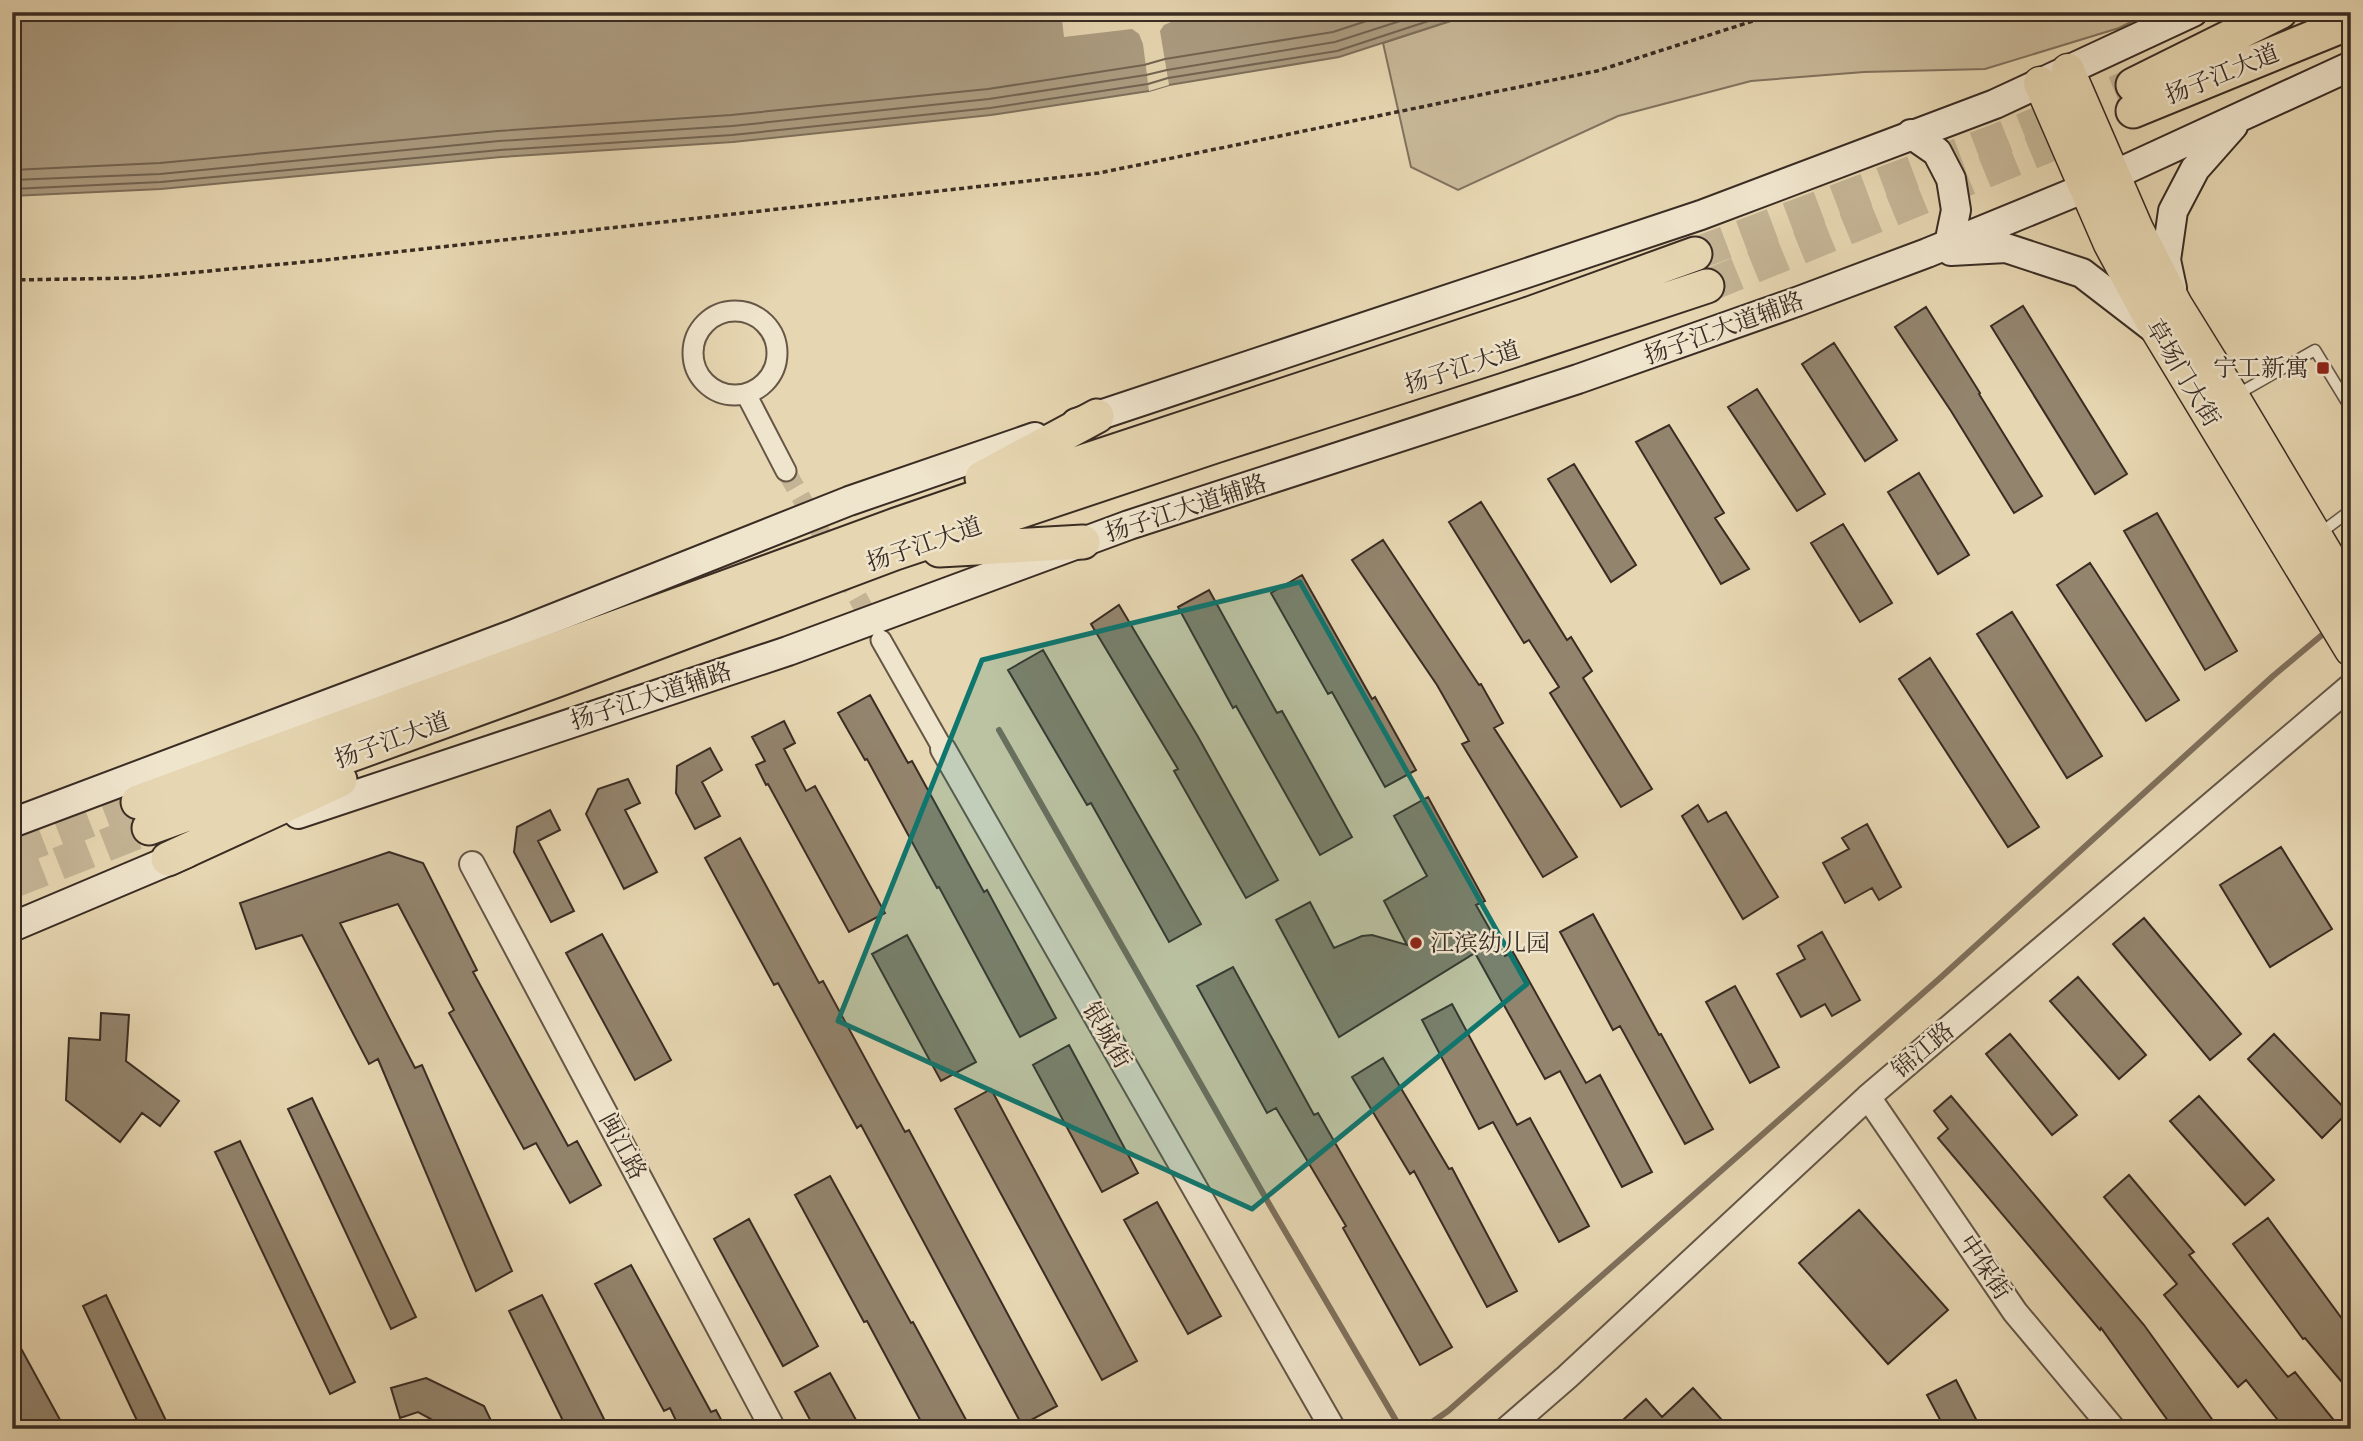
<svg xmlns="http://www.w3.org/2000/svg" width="2363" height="1441" viewBox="0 0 2363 1441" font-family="'IM FELL Great Primer','Noto Serif SC',serif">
<rect width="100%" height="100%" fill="#e6d6b1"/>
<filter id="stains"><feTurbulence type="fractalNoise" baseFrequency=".00286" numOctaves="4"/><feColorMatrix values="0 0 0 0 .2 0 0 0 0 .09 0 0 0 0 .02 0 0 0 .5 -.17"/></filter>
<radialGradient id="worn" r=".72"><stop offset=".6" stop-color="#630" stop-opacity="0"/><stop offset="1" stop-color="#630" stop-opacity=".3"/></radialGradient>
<path fill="#c9b999" stroke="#82725e" stroke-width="2" d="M1478,12H2151L2119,28L1985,69L1864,72L1751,81L1618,116L1458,190L1411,167L1383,43Z"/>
<path fill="#ac9c81" stroke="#7e6f5b" stroke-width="2" d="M12,12H1478L1339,57L1169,85L1149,91L991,115L733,142L501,157L161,189L12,196Z"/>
<path fill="#e6d6b1" d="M1061,12H1236V13L1173,21L1164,25L1160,31L1169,85L1149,91L1143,44L1139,34L1132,29L1064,37Z"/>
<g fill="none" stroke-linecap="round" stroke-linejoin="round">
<path stroke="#736452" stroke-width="2" d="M12,170L160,163L498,131L731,115L988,89L1144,65L1165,59L1333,32L1394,12
M12,180L160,174L499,141L732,126L989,99L1146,75L1167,70L1335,42L1428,12
M12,189L161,182L500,150L732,135L990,108L1148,84L1168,78L1337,51L1456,12"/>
<path stroke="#7e6f5b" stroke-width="6" d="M999,730L1272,1209L1401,1429
M1422,1429L1448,1411L1939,979L2273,676L2329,629"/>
</g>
<path fill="#93846d" stroke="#3a2c23" stroke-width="2" d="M2023,306L2127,474L2095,494L1991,326Z
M1926,307L1980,393L1979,394L2042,496L2014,513L1951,411L1895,327Z
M1834,343L1897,440L1865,461L1802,364Z
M1757,389L1825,494L1797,511L1728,407Z
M1669,425L1724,513L1715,518L1749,569L1721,584L1636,442Z
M1574,464L1636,565L1611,582L1548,479Z
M1919,473L1969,555L1938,574L1888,492Z
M1481,502L1567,640L1571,637L1592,671L1583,678L1652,789L1621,807L1550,693L1559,687L1529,640L1524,643L1449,522Z
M2157,513L2237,651L2205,670L2124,531Z
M1843,524L1892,603L1860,622L1811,543Z
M1383,540L1479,685L1481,684L1503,723L1494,728L1577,857L1543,877L1462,744L1469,741L1437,685L1352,560Z
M2090,563L2179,700L2146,721L2057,585Z
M1302,575L1372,699L1375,697L1416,770L1385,787L1332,692L1328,694L1271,593Z
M1209,590L1277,713L1282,711L1352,837L1320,855L1236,706L1233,708L1178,607Z
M1119,605L1197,735L1278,880L1246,898L1174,771L1178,769L1091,624Z
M2012,612L2102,756L2067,778L1977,634Z
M1043,650L1201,924L1169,942L1091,803L1087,805L1008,670Z
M1930,658L2039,827L2008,847L1899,679Z
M870,695L908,763L912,761L984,892L987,890L1056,1018L1020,1037L939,887L937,888L867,759L865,760L838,713Z
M784,721L795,743L784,749L806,791L815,786L885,913L849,932L768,784L766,785L756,765L765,761L752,737Z
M710,748L722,770L702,782L720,816L695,829L676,793L677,766Z
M628,779L640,803L625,810L657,872L624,889L586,814L598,789Z
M1428,797L1485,901L1476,905L1505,956L1513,952L1586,1083L1600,1075L1652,1172L1622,1187L1560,1071L1545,1079L1475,953L1339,1037L1276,920L1310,902L1334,948L1362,936L1372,935L1407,945L1384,901L1427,876L1394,816Z
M1698,805L1708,822L1726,812L1778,897L1743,919L1682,816Z
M550,810L560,830L538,841L574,911L551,922L514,852L517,827Z
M1867,824L1901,887L1879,900L1872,888L1845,903L1823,863L1849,849L1842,838Z
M740,838L819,983L823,981L905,1132L909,1130L1057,1406L1022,1425L861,1125L857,1128L778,983L774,985L705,858Z
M2281,847L2332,929L2270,967L2220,885Z
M389,852L423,863L477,970L473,972L568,1146L577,1141L601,1185L570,1203L536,1143L524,1149L449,1013L454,1010L398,904L340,923L415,1068L422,1065L512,1271L476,1291L378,1059L369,1064L302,935L256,949L240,903Z
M1593,914L1659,1035L1661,1034L1713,1129L1685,1144L1620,1026L1613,1030L1560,932Z
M2144,918L2241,1034L2210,1060L2113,944Z
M1822,932L1860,1000L1832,1016L1825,1004L1801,1017L1777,974L1805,959L1798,946Z
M602,934L671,1060L635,1080L566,953Z
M907,935L976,1062L941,1081L872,954Z
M1233,967L1314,1115L1318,1113L1452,1347L1420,1365L1343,1228L1346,1226L1276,1108L1267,1113L1197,986Z
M2078,977L2146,1055L2119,1079L2050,1001Z
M1735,986L1779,1067L1750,1083L1706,1002Z
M1452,1004L1517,1125L1530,1118L1589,1226L1559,1242L1493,1122L1479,1129L1422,1020Z
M101,1013L129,1015L126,1061L179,1101L160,1126L142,1113L120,1142L66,1100L69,1038L100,1040Z
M2010,1034L2077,1115L2052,1135L1986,1054Z
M2274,1034L2348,1112L2322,1138L2248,1059Z
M1069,1045L1138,1173L1102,1192L1033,1065Z
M1383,1058L1449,1169L1452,1168L1517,1291L1487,1307L1414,1171L1410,1174L1352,1077Z
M991,1089L1137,1361L1102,1380L955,1109Z
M1951,1096L2144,1325L2219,1429H2174L2101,1328L2100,1330L1938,1138L1948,1129L1934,1111Z
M2199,1096L2274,1180L2245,1205L2170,1121Z
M312,1098L416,1317L391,1329L288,1109Z
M240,1141L355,1382L330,1394L215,1152Z
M2129,1175L2194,1252L2189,1255L2288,1377L2295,1372L2341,1429H2285L2246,1380L2238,1387L2164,1295L2177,1284L2104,1197Z
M830,1176L911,1323L913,1322L971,1429H925L867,1321L864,1322L795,1195Z
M1157,1202L1221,1316L1188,1334L1124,1220Z
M1859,1210L1948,1310L1888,1364L1799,1263Z
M2268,1218L2351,1331V1393L2305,1338L2303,1339L2233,1244Z
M749,1219L818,1346L783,1366L714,1239Z
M631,1265L711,1412L716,1410L726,1429H680L670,1408L664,1411L595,1284Z
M106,1295L170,1429H141L83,1306Z
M542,1295L609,1429H567L509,1311Z
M12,1332L65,1429H19L12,1417Z
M830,1373L861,1429H815L795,1392Z
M426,1378L484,1406L495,1429H449L418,1412L400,1418L391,1388Z
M1956,1380L1981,1429H1945L1927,1395Z
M1693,1388L1730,1429H1613L1646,1399L1662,1417Z"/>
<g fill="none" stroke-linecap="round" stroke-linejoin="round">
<path stroke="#c4b495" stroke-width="19" stroke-dasharray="19 10" stroke-linecap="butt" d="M786,471L876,630"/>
<path stroke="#c4b495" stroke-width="33" stroke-dasharray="33 17" stroke-linecap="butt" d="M1695,254L1995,141L2133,85
M1707,286L2133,111
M12,851L138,802
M12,882L149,828"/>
<defs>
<path id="service" d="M2236,395L2315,350L2351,409
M2319,534L2351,510"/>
<path id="minor" d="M693 353a42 42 0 1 1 84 0a42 42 0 1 1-84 0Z
M746,394L786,471
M881,640L943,749"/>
<path id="tertiary" d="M943,749L1333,1429
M472,864L773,1429
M1868,1097L2015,1312L2113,1429
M1507,1429L1567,1377L1868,1097L2351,686"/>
<path id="secondary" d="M1911,134L1937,152L1951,179L1956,210L1949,244
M1951,251L2006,248L2082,273L2156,330
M2172,288L2166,260L2173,211L2195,169L2233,126
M1076,423L1701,215L1995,104L2193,12
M298,814L788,651L1129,525L1578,379L1799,301L1927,253L2090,186L2351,66
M12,823L514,634L849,501L1035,437
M12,927L187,853"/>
<path id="primary" d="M2068,70L2137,229L2176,305L2233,397L2351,595
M2040,83L2110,244L2151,320L2351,650"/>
<path id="trunk" d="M2133,85L2280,12
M2133,111L2351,22
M982,478L1097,416
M939,550L1083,542
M138,802L896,525L1027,480L1529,314L1695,254
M149,828L557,680L895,553L1215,446L1493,357L1707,286
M168,859L340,780"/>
</defs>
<use href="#service" stroke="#655646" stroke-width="13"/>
<use href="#minor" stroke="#655646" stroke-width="23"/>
<use href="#tertiary" stroke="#655646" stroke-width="28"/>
<use href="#secondary" stroke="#3a2c23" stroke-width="32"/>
<use href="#primary" stroke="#3a2c23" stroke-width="35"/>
<use href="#trunk" stroke="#3a2c23" stroke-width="37"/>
<path stroke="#3a2c23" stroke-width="3.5" stroke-dasharray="5 3.5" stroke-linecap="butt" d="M12,280L135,278L325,260L1099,173L1597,71L1781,12"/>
<use href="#service" stroke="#efe4cc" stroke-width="10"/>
<use href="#minor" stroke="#efe4cc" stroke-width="19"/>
<use href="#tertiary" stroke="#efe4cc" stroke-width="24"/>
<use href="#secondary" stroke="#efe4cc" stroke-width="28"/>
<use href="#primary" stroke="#e6d6b1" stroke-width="32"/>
<use href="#trunk" stroke="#e6d6b1" stroke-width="33"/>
</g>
<path fill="#0f766e" fill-opacity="0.2" stroke="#0f766e" stroke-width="5" stroke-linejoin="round" d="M1300,582L1527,984L1252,1209L838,1021L982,660Z"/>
<g fill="#8f2418" stroke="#efe4cc" stroke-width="2.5">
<rect x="2316" y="361" width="14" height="14" rx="3.5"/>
<circle cx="1416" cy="943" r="7"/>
</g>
<g text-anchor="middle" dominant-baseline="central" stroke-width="5" stroke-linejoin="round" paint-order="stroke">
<g font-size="24" fill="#3a2c23" stroke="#efe4cc">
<text transform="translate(2222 74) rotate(-22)">扬子江大道</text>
<text transform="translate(1724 328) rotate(-20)">扬子江大道辅路</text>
<text transform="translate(1462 367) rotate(-18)">扬子江大道</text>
<text transform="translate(2183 373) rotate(59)">草场门大街</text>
<text transform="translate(1186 508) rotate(-18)">扬子江大道辅路</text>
<text transform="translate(924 544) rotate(-19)">扬子江大道</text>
<text transform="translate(651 696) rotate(-18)">扬子江大道辅路</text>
<text transform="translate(392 740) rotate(-20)">扬子江大道</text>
<text transform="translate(1107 1035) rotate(60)">银城街</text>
<text transform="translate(1923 1050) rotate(-40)">锦江路</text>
<text transform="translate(623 1146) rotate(62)">闽江路</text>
<text transform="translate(1985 1267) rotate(56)">中保街</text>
</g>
<g font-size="24" fill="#3a2c23" stroke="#efe4cc" text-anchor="end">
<text x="2309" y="368">宁工新寓</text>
<text x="1430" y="943" text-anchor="start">江滨幼儿园</text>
</g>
</g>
<rect width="2363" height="1441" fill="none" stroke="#e6d6b1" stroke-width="42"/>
<rect x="14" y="14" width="2335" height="1413" fill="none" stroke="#3a2c23" stroke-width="3.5"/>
<rect x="21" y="21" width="2321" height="1399" fill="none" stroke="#3a2c23" stroke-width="2"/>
<rect width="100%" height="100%" filter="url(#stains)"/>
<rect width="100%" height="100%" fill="url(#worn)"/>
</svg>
